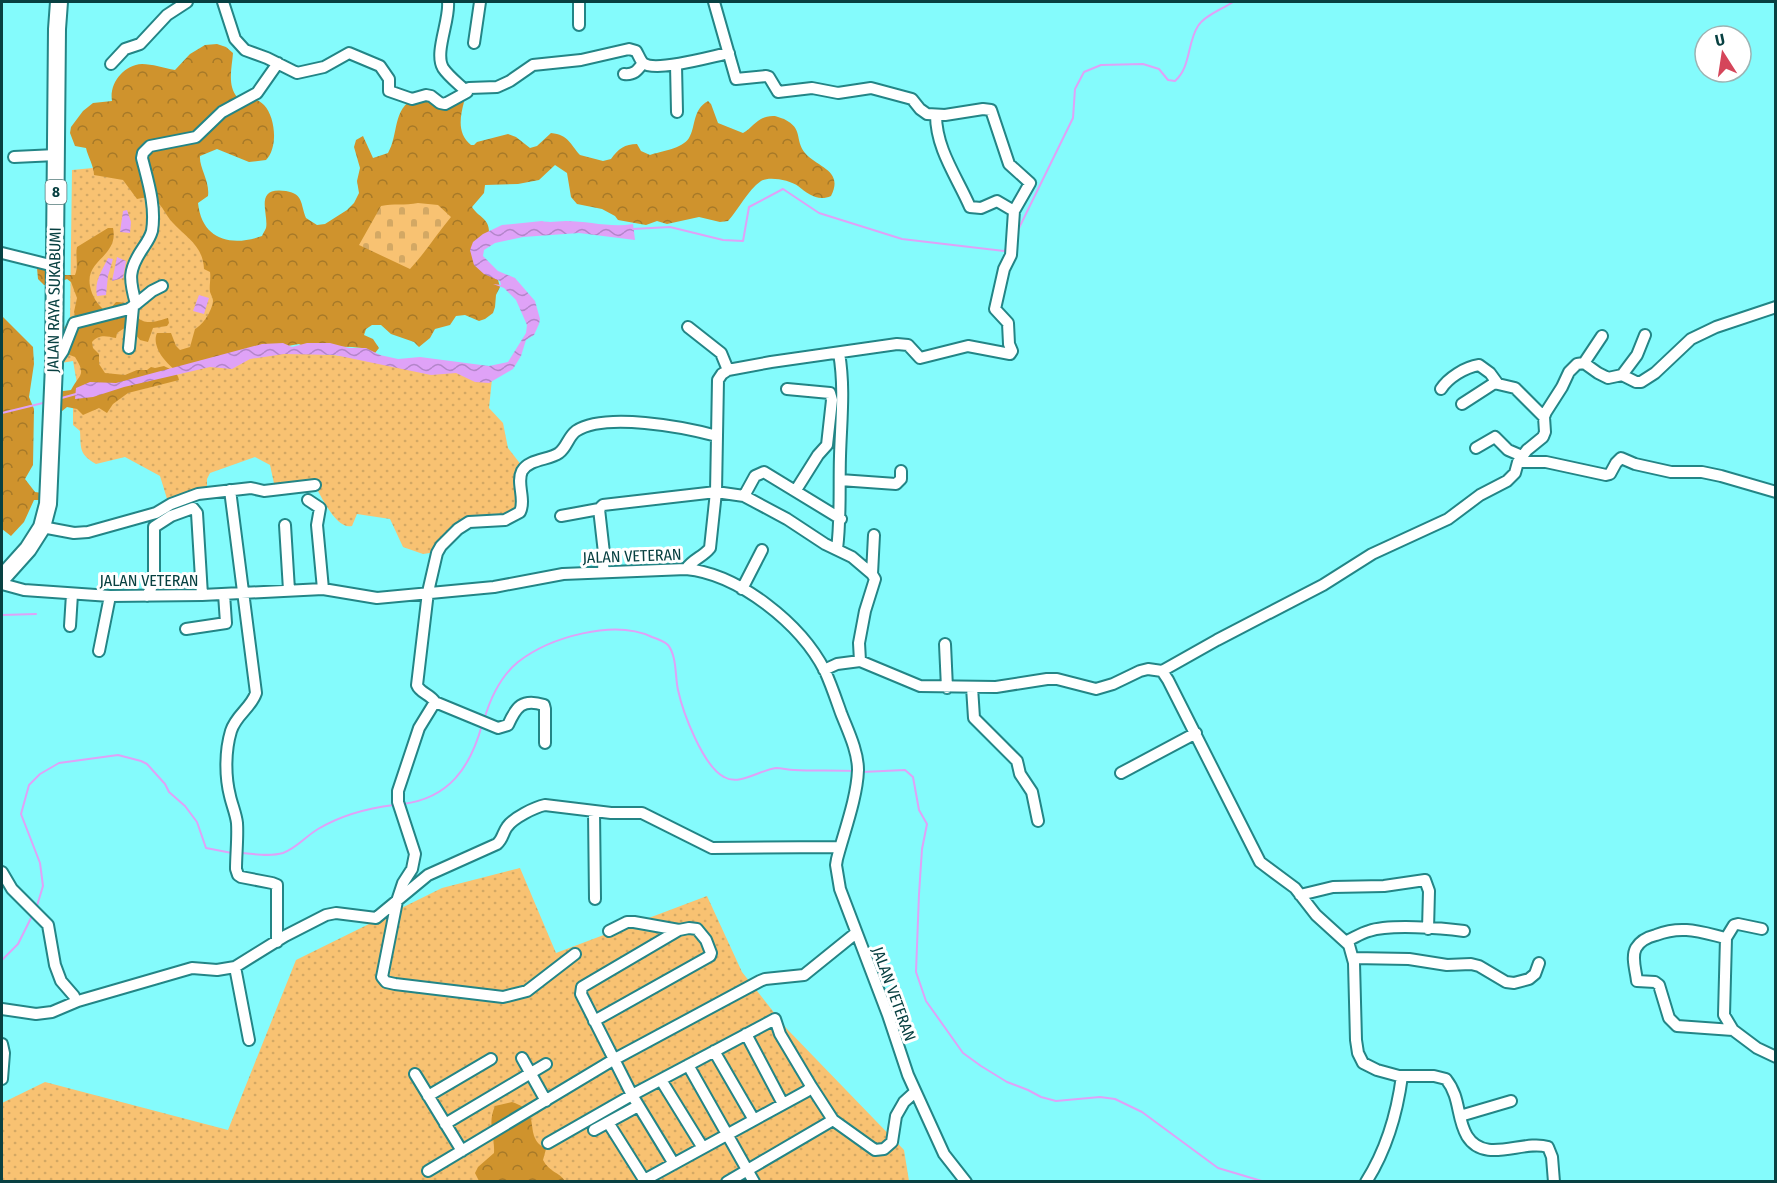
<svg xmlns="http://www.w3.org/2000/svg" width="1777" height="1183" viewBox="0 0 1777 1183" font-family="'Fira Sans Condensed',sans-serif">
<defs>
<pattern id="grass-dots" width="8" height="8" patternUnits="userSpaceOnUse" patternTransform="scale(1.5)"><rect width="8" height="8" fill="#f8c272"/><path d="M2 2h.1M6 6h.1" fill="none" stroke="#d3a864" stroke-width="1.8" stroke-linecap="round"/></pattern>
<pattern id="forest-crowns" width="20" height="18" patternUnits="userSpaceOnUse" patternTransform="scale(1.5)"><rect width="20" height="18" fill="#cf932d"/><path d="M2 6a3 3 0 1 1 6 0M12 15a3 3 0 1 1 6 0" fill="none" stroke="#a67928"/></pattern>
<pattern id="cemetery-stones" width="16" height="16" patternUnits="userSpaceOnUse" patternTransform="scale(1.5)"><rect width="16" height="16" fill="#f8c272"/><path d="M2 7V4a2 2 0 0 1 4 0v3zM10 15v-3a2 2 0 0 1 4 0v3z" fill="#d3a864"/></pattern>
<pattern id="water-waves" width="16" height="10" patternUnits="userSpaceOnUse" patternTransform="scale(1.5)"><rect width="16" height="10" fill="#dfa2f7"/><path d="M0 5q4-4 8 0t8 0" fill="none" stroke="#b385ca"/></pattern>
</defs>
<rect width="100%" height="100%" fill="#84fbfc"/>
<path fill="url(#grass-dots)" d="M103,167L158,197L210,253L217,316L182,361L172,369L78,389L73,361L61,363L62,329L70,322L72,170Z
M284,353C353,353 424,366 492,379L489,408L503,423L508,448L522,466L523,502L513,515L469,520L430,553L423,554L403,547L390,519L357,514L352,526C336,530 322,497 314,484L275,488L270,465L255,457L210,473L207,479V489L168,502L160,476L125,457L96,464C79,454 81,449 80,431L73,425V405C141,381 212,363 284,353Z
M520,868L556,953L707,896L742,972L787,1029L904,1150L909,1181L2,1182V1103L45,1082L228,1130L296,960L442,888Z"/>
<path fill="url(#forest-crowns)" d="M217,44L226,47L233,53C232,67 227,85 237,97C247,97 257,98 264,105C276,118 278,148 266,160L249,162L217,149L200,156C199,168 210,181 208,196L198,203C202,240 231,247 262,236C263,233 265,231 266,228C269,214 253,186 286,191C304,194 300,204 306,218L317,225L325,224L347,210L354,203L359,193L357,181L360,168L354,147L356,140L363,136L373,158L388,153C399,134 392,109 415,98L432,103L457,98L464,102C460,117 457,134 471,145H474L477,142L508,134L516,137L530,148L537,146L551,133C569,135 570,144 580,155L603,161L611,159C618,149 625,144 637,144L641,151L650,155C661,151 682,149 689,138C696,127 692,110 708,101L711,104L718,123L743,133C754,127 758,115 775,116C776,116 783,119 784,119C804,129 794,139 805,153C818,168 844,170 831,196C818,202 808,194 798,186C790,180 769,176 761,181C747,191 739,209 728,221L720,222L699,217L667,224L657,221L646,225L618,220L615,216L602,209L577,204L571,197L567,173L555,165L539,180L518,184L485,185L484,193L472,207C478,217 489,218 489,232L473,251L498,280L500,287L496,295L495,307L493,313L485,319L479,321L465,315L456,316L450,325L435,329L430,338L419,347L414,342L391,334L381,325H372L366,329L364,335L373,339L379,348L375,353L362,348L352,347L303,346L299,344L200,361L194,367L177,371C166,364 151,346 157,333H171L176,346L180,350L190,347L195,329C203,325 212,311 213,301C213,298 211,295 210,292C209,286 211,279 210,272L204,269C203,246 187,238 173,223C166,216 163,206 155,200C150,196 143,198 137,199L123,180L94,175C94,166 88,157 86,148L75,146L70,133L71,127L83,111L93,103L112,101C109,84 123,65 142,64C152,64 164,68 175,70L190,54L205,45Z
M108,228H113C119,257 85,259 90,286C92,296 97,304 105,311L110,309L116,302C133,301 134,318 143,321C150,324 161,320 168,318L169,323L167,326L153,328L148,342L140,340L130,328L126,327L117,333L116,338C106,336 99,334 92,342L93,348L99,354V364L105,373L125,375L137,370H147L151,367L155,368L164,366C170,369 178,372 179,380L128,393L113,404L107,413L99,408L83,415L77,409L67,407L56,416V392L71,390C79,374 87,376 75,357L67,354L65,350L77,322L74,312L77,298L71,282L67,279L53,285H44L38,279L37,268L47,257L65,275H75C79,265 75,257 77,247Z
M2,316L33,347L34,364L29,397L34,409L33,465L25,479L35,492L42,493V500H34L24,522L11,536L2,529Z
M512,1102C545,1113 521,1135 546,1149L543,1160C549,1172 559,1172 565,1181H479L475,1173L478,1167L494,1153C495,1135 487,1124 495,1106Z"/>
<path fill="url(#cemetery-stones)" d="M418,203L438,205L451,217C436,235 425,253 410,269L359,245L381,206C393,203 405,206 418,203Z"/>
<path fill="url(#water-waves)" d="M127,210L131,222L130,233L120,232L123,211Z
M542,221C551,223 557,221 566,221C588,221 611,228 633,224L635,240L579,233L523,237L495,243L484,250L483,256L498,271L515,278L535,301L540,319L539,324L534,335L526,340L521,356L513,369L489,383L475,382L456,373L431,375L335,355L284,354L250,359L232,369L210,367L124,387L93,397L75,399L76,388L90,382L116,383L262,344L283,343L292,347L307,343H330L349,348H366L380,355L398,359L420,357L489,366L508,362L526,333L527,325L516,300L504,288L493,284L501,285L500,281L484,274L474,265L470,250L473,242L483,234L502,225Z
M117,257L126,261L123,278L112,281Z
M108,258L113,259L108,276L106,295L97,296C94,281 102,271 108,258Z
M199,295L209,298L204,314L193,311Z"/>
<g fill="none" stroke-linecap="round" stroke-linejoin="round">
<path stroke="#dfa2f7" stroke-width="2" d="M633,229L670,227L723,240L743,241L749,207L783,189L819,213L902,239L1004,251L1007,247
M1017,232L1073,118L1075,89L1084,72L1101,65L1143,64L1159,69L1168,80L1175,81C1191,67 1187,43 1198,26C1205,15 1223,9 1233,2
M58,399L76,394
M2,413L47,402
M2,615L36,614
M484,720C490,699 501,676 518,662C550,637 614,619 652,637C658,639 664,641 668,645C677,656 675,677 678,690C683,713 703,766 724,777C739,786 760,770 776,768C782,768 788,770 794,770C814,771 834,770 854,771
M862,772L905,770L913,777L919,810L927,824L922,849L919,894L916,972L926,1001L963,1053L981,1066L1007,1082L1028,1090L1041,1097L1056,1101L1100,1097L1115,1099L1142,1112L1218,1168L1265,1182
M403,804C449,798 470,768 482,725
M241,853C255,854 270,857 283,853C297,848 306,836 318,829C340,816 369,808 394,805
M36,909L43,886L40,863L21,814L29,785L40,774L59,763L118,755L141,761L147,764L165,784L169,792L185,806L197,822L206,848L232,853
M2,960L18,944L33,914"/>
<defs>
<path id="minor" d="M223,2L235,39L245,50L267,58L297,73L324,67L349,53L380,66L389,79V91L412,99L426,95L431,96L440,103L445,104L467,92
M448,2C450,20 434,53 443,68C449,77 459,84 467,92L469,88L497,87L510,81L533,65L581,60L629,49L636,51C638,54 640,60 643,63C655,73 713,56 729,53
M579,25V2
M474,43L480,2
M111,64L125,49L140,44L167,15L187,2
M676,65L677,112
M624,74C634,75 637,71 643,63
M936,115C936,149 957,177 970,207L981,208L997,201L1014,211
M14,157L56,155
M2,253L54,266
M136,304L152,291L162,286
M688,327L721,353L728,370
M129,348L133,307
M55,363L63,351L74,323L129,309L136,304C129,279 128,270 143,248C147,242 150,238 152,231C156,206 148,182 142,158L143,153L150,146L196,137L222,112L257,93L278,63
M1584,363L1602,336
M1622,375L1637,355L1645,335
M787,389L830,393L832,400L827,445L818,455L796,490
M1441,389C1448,378 1465,367 1479,365L1490,373L1498,384L1515,388L1544,417
M1462,404L1496,382
M1476,448L1495,437L1508,450L1522,456
M1518,462H1546L1606,475L1610,474L1616,463L1621,458L1635,464L1671,472H1702L1721,476L1776,492
M840,480L896,484L901,479V471
M230,490L256,693C251,708 236,715 231,731C225,751 225,776 230,796C232,805 236,814 237,823C238,838 236,854 236,869L238,875L241,877L272,883L277,885V942
M744,496L755,476L764,472L841,519
M308,500L320,508L317,525L323,589
M561,516L599,509
M285,525L289,590
M42,527L74,533L88,532L156,513L171,504L198,494L251,488L264,491L315,485
M837,549C841,518 839,487 840,456C841,421 845,388 839,353
M686,569C693,559 703,557 710,548L716,492L718,380L722,374L728,370L771,362L897,344L908,345L920,358L968,346L1010,354L1012,351L1009,344L1008,323L995,309L1004,269L1011,255L1014,211L1030,183L1009,164L991,110L983,109L945,115L927,114L920,109L912,99L871,88L838,93L812,88L778,92L769,77L766,76L736,79L714,2
M603,571L604,553L599,509L603,505L716,492L744,496L787,519L825,544L852,557L872,574L875,579L865,611L859,643L860,661
M872,574L874,535
M154,582L200,580
M2,584L24,590L110,596L202,595L323,589L377,598L494,587L563,574L686,569C739,574 801,624 825,671C831,684 836,699 841,713C848,731 858,751 858,770C857,798 844,832 837,859L836,865L840,889L888,1015L908,1075L944,1154L966,1182
M742,589L762,550
M147,596L154,582V527L171,516L193,508L197,513L202,595
M70,626L72,594
M186,629L226,623L224,594
M945,644L947,688
M99,651L110,596
M824,670L837,664L860,661L920,686L996,687L1047,679H1057L1096,689L1113,684L1140,671L1148,669L1162,671L1168,680L1260,862L1295,888L1316,915L1349,945L1354,963L1356,1040L1358,1053L1363,1063L1377,1070L1399,1076H1434L1446,1079C1461,1098 1456,1117 1467,1136C1485,1165 1523,1139 1548,1147L1552,1157L1554,1182
M1162,671L1217,640L1323,585L1372,554L1448,519L1480,495L1507,481L1515,473L1518,462L1527,450L1543,437L1545,432L1544,417L1546,412L1562,387L1569,372L1577,364L1584,363L1598,373L1608,378L1622,375L1636,382H1641L1655,373L1691,339L1716,327L1776,307
M972,687L974,718L1017,761L1020,774L1032,792L1038,821
M435,702L498,728L508,725C516,707 522,698 544,705L545,709V743
M1121,773L1196,733
M594,811L595,899
M2,872L12,889L48,925L55,965L61,981L74,996
M1300,895L1333,887L1384,886L1425,880L1429,891L1428,929
M1762,929L1738,924L1734,925L1726,938L1724,1015L1733,1030L1757,1048L1776,1057
M1726,938C1700,932 1682,925 1656,935C1648,937 1640,941 1636,948C1631,957 1636,971 1637,981L1655,982L1659,985L1669,1018L1677,1026L1733,1030
M1347,941C1354,938 1361,933 1369,931C1389,924 1442,928 1464,931
M575,954L527,991L503,997L395,984L386,982L382,977L397,901L403,883L412,869L415,854L398,802V791L419,728L435,702C430,694 420,693 417,685L428,592L437,553L441,546L458,529L469,522L505,520L520,512C526,499 516,483 522,471C529,459 549,460 559,453C567,447 568,437 576,431C605,412 684,427 717,436
M1353,958L1409,959L1447,965L1471,964L1479,966L1506,982L1514,983L1529,979L1535,974L1539,963
M235,967L249,1040
M2,1009L36,1014L52,1012L78,1001L192,968L217,970L235,967L285,936L326,915L336,913L376,918L428,875L497,844C503,839 503,832 507,827C513,818 535,807 545,805L611,813H642L712,848L839,847
M594,1021L710,956L711,953L706,940L697,929L689,928L679,930L634,922H627L609,931
M746,1034L783,1104
M2,1044L4,1053L2,1079
M714,1051L754,1120
M522,1058L546,1101
M688,1065L754,1182
M415,1074L462,1151
M661,1080L703,1148
M811,1086L833,1120L875,1150L884,1149L892,1142L896,1116L904,1102L915,1092
M428,1096L491,1059
M1460,1116L1511,1101
M445,1124L546,1064
M594,1130L638,1106
M548,1143L632,1095L775,1019L780,1034L811,1086L807,1091L648,1178H643L609,1124
M674,1164L632,1095L581,994L582,987L679,930
M428,1171L613,1060L760,981L765,979L804,975L856,933
M727,1182L833,1120
M1366,1182C1387,1149 1397,1114 1402,1076"/>
<path id="highway" d="M2,578L28,549L42,527L48,504L54,365L57,29L59,2"/>
</defs>
<use href="#minor" stroke="#238586" stroke-width="14"/>
<use href="#highway" stroke="#238586" stroke-width="20"/>
<use href="#minor" stroke="#fff" stroke-width="10"/>
<use href="#highway" stroke="#fff" stroke-width="16"/>
</g>
<g text-anchor="middle" dominant-baseline="central" stroke-width="6" stroke-linejoin="round" paint-order="stroke">
<rect fill="#fff" stroke="#52797a" stroke-width="1.5" x="45.5" y="180" width="21" height="24" rx="4.5"/>
<g font-size="15" font-weight="bold" fill="#084041">
<text x="56" y="192">8</text>
</g>
<g font-size="16" fill="#084041" stroke="#fff">
<text transform="translate(54 300) rotate(-89)">JALAN RAYA SUKABUMI</text>
<text transform="translate(632 556) rotate(-2)">JALAN VETERAN</text>
<text x="149" y="580">JALAN VETERAN</text>
<text transform="translate(894 994) rotate(70)">JALAN VETERAN</text>
</g>
</g>
<rect width="1777" height="1183" fill="none" stroke="#084041" stroke-width="6"/>
<g transform="translate(1723 54) rotate(348)"><circle r="28" fill="#ffffff" stroke="#9cb3b3" stroke-width="1.5"/>
<path d="M0-4.5L10 22L0 15L-10 22Z" fill="#d5455a"/>
<text y="-9" font-size="16" font-weight="bold" text-anchor="middle" fill="#084041">U</text>
</g>
</svg>
